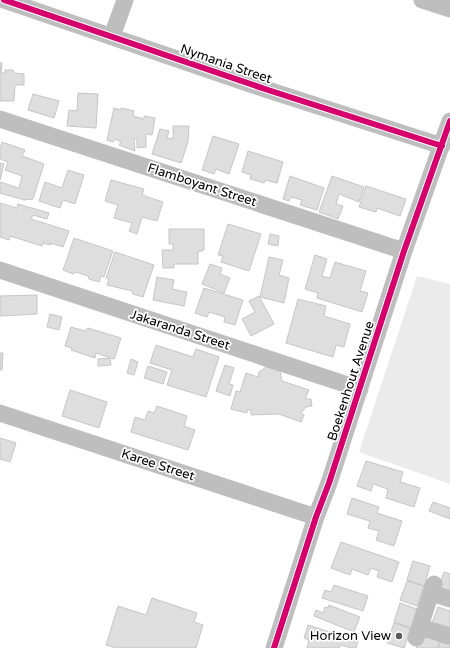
<svg xmlns="http://www.w3.org/2000/svg" width="450" height="648" viewBox="0 0 450 648" font-family="'Varela Round',sans-serif">
<rect width="100%" height="100%" fill="#fff"/>
<path fill="#ebebeb" d="M417,276L450,284V484L359,452Z"/>
<path fill="#dedede" stroke="#c6c6c6" d="M0,63H2L1,73H5V70H13L14,73L24,74V85H15L14,101H0Z
M78,93L98,94L96,128L67,126L69,110L77,111Z
M33,94L59,101L54,118L28,110Z
M114,108L121,110V108L134,111L133,116L144,119V116L155,118L152,135L146,134V147L137,148V139H134L135,151L119,145L121,142L115,139L113,142L107,140Z
M173,126H189L188,142L181,163L152,154L160,129L169,131L167,138L173,139Z
M213,136L239,144L229,174L216,169L214,174L202,170Z
M2,142L25,150L22,156L44,164L33,199L24,200L0,193V182L19,188L22,176L5,170L8,162L0,159V149Z
M248,151L283,162L277,183L265,180L264,183L250,179L251,175L242,172Z
M0,163L4,164L0,180Z
M68,170L84,175L75,204L63,200L60,208L39,201L45,182L62,188Z
M290,176L324,188L317,210L300,205L302,200L291,197L289,201L283,199Z
M332,176L364,187L359,202L339,194L336,204L343,206L338,219L319,212Z
M111,180L144,189L142,195L163,202L157,221L142,217L137,234L129,231L132,223L114,218L118,205L105,201Z
M366,186L406,199L400,216L377,208L376,212L359,207Z
M0,203L17,208L18,204L49,213L47,219L33,215L31,219L69,231L63,247L51,243V245L43,243L42,246L10,236L9,240L0,237Z
M228,224L261,234L249,271L221,262L223,256L218,255Z
M169,229H204V250L198,252V264H174V268H163L162,250H173V244H169Z
M270,234L279,236L278,246L268,244Z
M74,238L113,251L104,277L101,276L99,282L89,279L88,276L76,272L73,274L63,270Z
M115,252L154,265L143,297L133,294L132,291L107,285L109,279L106,278Z
M315,255L327,259L322,276L330,278L335,262L366,271L360,291L368,293L362,312L317,298L318,293L305,289Z
M269,257L283,260L279,275L289,278L284,303L260,297Z
M210,264L222,268L220,274L230,278L224,293L202,284Z
M157,277L174,280L172,289L187,292L184,306L153,300Z
M204,288L243,300L235,325L224,322L225,317L209,312L207,317L195,313Z
M37,295V314L0,316V296Z
M259,296L274,324L251,336L242,319L255,312L249,301Z
M298,299L326,306L324,316L350,324L344,347L336,345L333,357L286,343Z
M50,314L62,317L59,330L47,327Z
M71,327L85,331L88,328L121,338L114,359L96,353L95,358L71,350L72,348L65,346Z
M156,345L193,357L196,349L219,357L206,397L167,385L172,370L150,363Z
M0,353H3L2,370H0Z
M110,358L111,365L98,366V359Z
M131,359L138,362L134,375L127,373Z
M225,365L234,368L229,384L233,385L230,396L216,391Z
M148,366L167,372L163,384L144,378Z
M266,367L280,371L282,381L309,390L305,399H311L312,406L306,407L301,413L304,415L301,422L279,414L251,415V410H247V413L231,409L236,391L240,392L246,373L258,377L259,372Z
M70,390L107,402L99,428L62,416Z
M157,406L187,416L184,426L195,430L188,450L131,432L135,417L145,420L148,411L154,413Z
M0,438L16,443L10,462L0,459Z
M366,461L403,472L400,482L420,488L414,507L386,498L388,489L373,484L371,491L357,486Z
M352,498L379,507L377,513L402,521L394,546L376,540L379,531L368,528L370,521L347,514Z
M433,502L450,508V519L429,511Z
M341,542L399,562L392,582L377,577L379,571L371,568L368,575L352,569L350,575L331,568Z
M413,561L430,566L424,586L407,580Z
M444,572L450,574V593L438,589Z
M407,581L424,586L417,606L400,600Z
M334,585L368,596L363,611L322,598L325,590L331,592Z
M152,598L197,613L194,622L203,625L196,648H116L106,645L118,606L146,615Z
M400,603L417,609L411,628L394,622Z
M329,605L360,617L354,632L314,616L316,610L323,613L325,607L328,608Z
M438,607L450,611V629L432,623Z
M394,623L411,629L404,648L387,643Z
M308,625L358,641L356,648H351L340,645L339,648H307L309,640L304,638Z
M421,635L440,641L438,648H416Z
M440,642L450,645V648H438Z"/>
<g fill="none" stroke-linecap="round" stroke-linejoin="round">
<path stroke="#bebebe" stroke-width="17" d="M4,0L268,90L442,146
M422,0L450,9
M112,36L125,0
M0,119L404,251
M0,270L360,389
M0,413L316,517
M434,584L431,593L450,599
M420,627L450,636
M416,638L431,593
M274,648L316,517L329,483L404,251L450,121"/>
<defs>
<path id="cycleway" d="M4,0L268,90L442,146
M274,648L316,517L329,483L404,251L450,121"/>
</defs>
<use href="#cycleway" stroke="#fff" stroke-width="8"/>
<use href="#cycleway" stroke="#d6006c" stroke-width="6"/>
</g>
<circle fill="#595959" stroke="#fff" stroke-width="1.5" cx="399" cy="636" r="4"/>
<g text-anchor="middle" dominant-baseline="central" stroke-width="3.5" stroke-linejoin="round" paint-order="stroke">
<g font-size="13" fill="#000" stroke="#fff">
<text transform="translate(226 64) rotate(19)">Nymania Street</text>
<text transform="translate(202 185) rotate(18)">Flamboyant Street</text>
<text transform="translate(180 330) rotate(18)">Jakaranda Street</text>
<text transform="translate(351 381) rotate(-72)">Boekenhout Avenue</text>
<text transform="translate(158 465) rotate(18)">Karee Street</text>
</g>
<g font-size="13" fill="#000" stroke="#fff" text-anchor="end">
<text x="391" y="636">Horizon View</text>
</g>
</g>
</svg>
